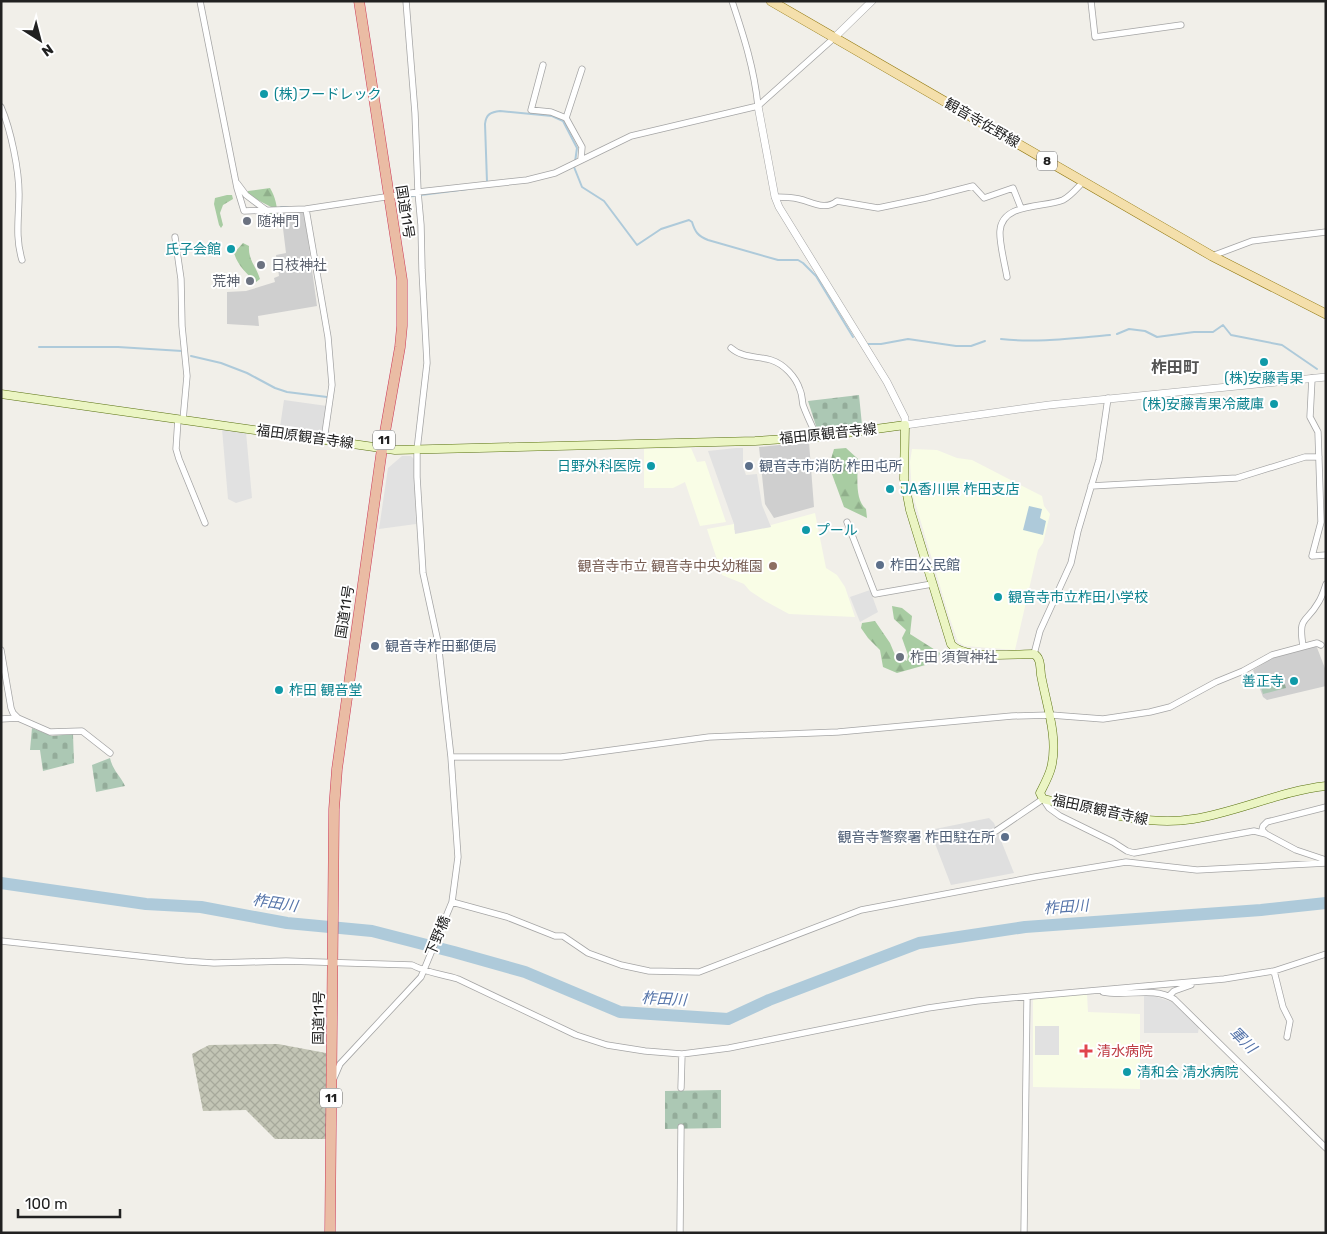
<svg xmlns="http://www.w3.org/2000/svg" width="1327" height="1234" viewBox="0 0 1327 1234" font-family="Rubik,'Noto Sans JP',sans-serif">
<defs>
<pattern id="construction-cross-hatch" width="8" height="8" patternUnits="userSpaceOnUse" patternTransform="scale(1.25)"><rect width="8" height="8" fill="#c3c5b5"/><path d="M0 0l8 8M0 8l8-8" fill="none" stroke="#a7a99b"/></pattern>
<pattern id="forest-firs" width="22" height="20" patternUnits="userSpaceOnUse" patternTransform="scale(1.25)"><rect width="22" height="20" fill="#a8cca2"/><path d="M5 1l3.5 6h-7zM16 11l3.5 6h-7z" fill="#90af8b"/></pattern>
<pattern id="cemetery-stones" width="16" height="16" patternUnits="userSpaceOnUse" patternTransform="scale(1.25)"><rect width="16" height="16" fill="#acc8b4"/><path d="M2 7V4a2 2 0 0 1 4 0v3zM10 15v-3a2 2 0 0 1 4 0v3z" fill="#94ac9a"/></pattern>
</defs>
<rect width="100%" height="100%" fill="#f1efe9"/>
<path fill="#dfdfdf" d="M284,400L327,406L323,433L280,427Z
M989,818L994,823L1014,873L951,885L936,846L928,834L930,830Z"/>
<path fill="#f9fde6" d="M691,448L697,462L705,461L726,522L700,526L685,482L673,488H644V449Z
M912,449L937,450L957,458L972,460L1042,496L1044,506L1050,514L1043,543L1038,550L1015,650L965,646L958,642L949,616L912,492L910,462Z
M815,513L826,568L837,575L845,587L855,617L789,614L765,601L750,591L744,584L722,575L707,529L734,524V530L771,527V525Z
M1087,994L1088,1012L1140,1014V1089L1033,1087V998Z"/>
<path fill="#cfcfcf" d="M304,211L317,306L258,316L259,326L227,324V292L246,291L275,282L274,278L279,276L276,255L286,253L281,212Z
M809,442L814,507L774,518L765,504L759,447Z
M1316,645L1326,671V686L1267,700L1263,697L1253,670L1269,660L1287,652Z"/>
<path fill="url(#construction-cross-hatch)" d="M278,1044L326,1053V1139H275L246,1110L203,1111L192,1054L209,1045Z"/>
<path fill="url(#forest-firs)" d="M270,188C277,200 278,211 277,224L266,229L263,225L273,208L248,195V191Z
M227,195H232L233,199L223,205L220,213L223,225L221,228L219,225L214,204L215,198Z
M243,243L249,246C248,260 256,266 260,279L256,282C246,273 238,266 234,253Z
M846,448L858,459C858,474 854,499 866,509L867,518L844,507L829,466L834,449Z
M892,606L902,608L912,616L910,634L940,653L936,662L897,673L883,667L880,650L868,638L861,628L862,623L875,621L890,643L895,655L907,661L908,655L902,638L906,630L894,619Z"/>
<path fill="url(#cemetery-stones)" d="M859,395L862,425L817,429L808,401Z
M1282,674L1286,688L1263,694L1259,680Z
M32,728L52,736L73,734L74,763L43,771L40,750H30Z
M110,758C113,771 120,775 125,786L96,792L92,765Z
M721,1090V1128L665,1129V1091Z"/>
<path fill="#e1e1e1" d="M222,429L246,432L252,498L236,503L228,499Z
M736,448H743V466L746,475L757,474L762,505L771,527L735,534L734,524L708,451Z
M402,456H411L414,459L416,524L379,529L388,468Z
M870,590L878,612L860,622L850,597Z
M1144,995L1154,996L1172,1002L1199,1027L1198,1033H1144Z
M1035,1026H1059V1055H1035Z"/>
<path fill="#aecada" d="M1029,506L1042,509L1040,518L1046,521L1043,535L1023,530Z"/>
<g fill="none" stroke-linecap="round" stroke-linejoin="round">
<path stroke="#aecada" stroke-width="2" d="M574,167L582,187L604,201L637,245L661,229L689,220L692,222C695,232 698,236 708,240L778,260H798L803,263L816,276L853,337
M487,182L485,124C486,114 491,112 500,111L552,116L563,121L577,148L575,162
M421,195L468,189
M401,197L414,196
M281,207H288
M1117,334L1129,329L1145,331L1157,337L1194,332H1213L1223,325L1231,335L1282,345L1317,369
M1001,339C1037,343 1074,338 1110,335
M868,344H881L908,339L956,346H971L985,341
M39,347H118L182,351
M191,356L221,363L247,373L275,388L287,392L327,397"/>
<path stroke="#aecada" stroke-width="12" d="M1,883L146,904L201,907L287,923L372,931L454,952L525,972L620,1012L728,1019L769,1000L919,943L1025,927L1261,910L1326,903"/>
<defs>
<path id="minor" d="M200,1L237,188L244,211L306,209L418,192L527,180L555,173L631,136L758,106L834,38
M732,1C744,37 754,68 758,106
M1091,1L1095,37L1181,25
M543,65L531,110L551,112L566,118L582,147L581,159
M1,107C11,130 19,170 19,194C19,217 15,237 22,260
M566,118L582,69
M237,183L246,195L266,210
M775,197C783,197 791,197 799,199C812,202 825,211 837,201L878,208L926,198L973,186L984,198L1013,188L1021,208
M306,209L328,337L332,385L324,440
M175,237L181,279L182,326L187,376L183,420
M1212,256L1252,241L1326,232
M1007,277C1005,265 999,242 1000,231C1002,202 1045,208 1063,200C1071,196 1077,188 1083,182
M731,348C742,358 757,356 771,360C784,364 796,377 800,390C802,394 802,400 803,405C807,416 812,426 817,437
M1312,378L1310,417L1318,432L1321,522L1312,556L1326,555
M178,419L176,449L179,459L205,523
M1091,486L1237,478L1305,457H1319
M847,522L875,594L932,584
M1303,646C1298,615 1306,624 1318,603C1322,597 1324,590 1326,584
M1,650L11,708L13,713L18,718
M1034,654L1040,631L1071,563L1078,531L1099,460L1108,398
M1,719L18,718L50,732L82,731L110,753
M451,757H561L709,737L838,732L1012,716L1051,715L1103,719L1150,712L1170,707L1216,682L1243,671L1272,655L1317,643L1321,645
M996,831L1043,799L1049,808L1060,816L1113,842L1127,851L1134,853L1254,831L1266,834L1296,850L1326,860
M1266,834L1262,830L1263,826L1267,822L1326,807
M452,902L507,917L555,936H563L588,953L621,965L649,971L699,972L861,910L1035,877L1126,862L1197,870L1326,863
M1,941L185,961L214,963L286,961L412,965C427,973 442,974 458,979L576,1035L607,1045L645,1051L682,1054L729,1048L928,1008L977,1001L1224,979L1274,971L1326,954
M1274,971L1283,1007L1290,1021L1287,1037
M1103,992C1126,997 1153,986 1174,999L1326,1148
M1169,996L1174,991L1191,985
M334,1078L340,1064L421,977L452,902L458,857L451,757L438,642L423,573L417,477V450L427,363L422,270L421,225L418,192L415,113L406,1
M681,1088L682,1054
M680,1233L681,1127
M1024,1233L1027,997"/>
<path id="tertiary" d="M834,38L872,1
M758,106L775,197L779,207L887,382L905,418V425L1049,405L1326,377"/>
<path id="secondary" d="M1,394L395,450L755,441L817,437L905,425L904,479L910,510L951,644C964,660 1014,654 1034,654C1041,658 1040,667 1041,675C1046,703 1059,739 1051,768C1049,776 1044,785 1040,793L1043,799C1090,809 1145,827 1193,819C1238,812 1280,791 1326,786"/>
<path id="primary" d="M771,1L1212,256L1326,314"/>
<path id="trunk" d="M330,1233L334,809L337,769L382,449L400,347L402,326V280L359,1"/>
</defs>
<use href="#minor" stroke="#a5a5a5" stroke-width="7"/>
<use href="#tertiary" stroke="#a5a5a5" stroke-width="8"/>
<use href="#secondary" stroke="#597110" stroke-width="9"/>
<use href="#primary" stroke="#91780e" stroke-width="10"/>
<use href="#trunk" stroke="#cc3957" stroke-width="11"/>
<use href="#minor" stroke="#fff" stroke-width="5.5"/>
<use href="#tertiary" stroke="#fff" stroke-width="7"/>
<use href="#secondary" stroke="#ebf5c3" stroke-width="8"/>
<use href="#primary" stroke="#f4dfab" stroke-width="9"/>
<use href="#trunk" stroke="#eabca4" stroke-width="10"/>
</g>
<g fill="#0f9aa8" stroke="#fff" stroke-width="2">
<circle cx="264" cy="94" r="5"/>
<circle cx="231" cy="249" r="5"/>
<circle cx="1264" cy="362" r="5"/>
<circle cx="1274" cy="404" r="5"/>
<circle cx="651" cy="466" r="5"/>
<circle cx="890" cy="489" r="5"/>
<circle cx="806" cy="530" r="5"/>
<circle cx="998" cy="597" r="5"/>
<circle cx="1294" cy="681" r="5"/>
<circle cx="279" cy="690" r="5"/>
<circle cx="1127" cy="1072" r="5"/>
</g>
<g fill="#6b7280" stroke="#fff" stroke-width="2">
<circle cx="247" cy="221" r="5"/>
<circle cx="261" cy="265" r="5"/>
<circle cx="250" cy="281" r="5"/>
<circle cx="900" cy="657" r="5"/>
</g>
<g fill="#5c6f8a" stroke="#fff" stroke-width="2">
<circle cx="749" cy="466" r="5"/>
<circle cx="880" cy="565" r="5"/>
<circle cx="375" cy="646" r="5"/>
<circle cx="1005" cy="837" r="5"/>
</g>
<circle fill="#8d6e63" stroke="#fff" stroke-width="2" cx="773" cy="566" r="5"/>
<path fill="#e0444e" stroke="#fff" stroke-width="2" d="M1083.5 1043.5h5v5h5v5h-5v5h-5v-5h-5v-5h5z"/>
<g text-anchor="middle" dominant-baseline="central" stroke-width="4" stroke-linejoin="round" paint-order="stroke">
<g fill="#fff" stroke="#646464" stroke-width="1">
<rect x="1037" y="151.5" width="20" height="19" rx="4"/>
<rect x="373" y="430.5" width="22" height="19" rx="4"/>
<rect x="320" y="1088.5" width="22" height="19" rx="4"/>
</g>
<g font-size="12" font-weight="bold" fill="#212121">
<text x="1047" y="161">8</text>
<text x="384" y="440">11</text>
<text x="331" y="1098">11</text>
</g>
<g font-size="14" fill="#0d838f" stroke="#fff" text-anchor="start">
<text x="274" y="94">(株)フードレック</text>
<text x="221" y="249" text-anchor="end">氏子会館</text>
<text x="1264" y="378" text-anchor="middle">(株)安藤青果</text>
<text x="1264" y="404" text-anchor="end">(株)安藤青果冷蔵庫</text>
<text x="641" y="466" text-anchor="end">日野外科医院</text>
<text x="900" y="489">JA香川県 柞田支店</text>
<text x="816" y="530">プール</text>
<text x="1008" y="597">観音寺市立柞田小学校</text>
<text x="1284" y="681" text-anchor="end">善正寺</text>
<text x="289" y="690">柞田 観音堂</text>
<text x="1137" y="1072">清和会 清水病院</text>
</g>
<g font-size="14" fill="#212121" stroke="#fff">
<text transform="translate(982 123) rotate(30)">観音寺佐野線</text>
<text transform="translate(405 212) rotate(81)">国道11号</text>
<text transform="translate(828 434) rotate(-6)">福田原観音寺線</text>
<text transform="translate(305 437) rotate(8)">福田原観音寺線</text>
<text transform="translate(345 612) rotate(-81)">国道11号</text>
<text transform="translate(1100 810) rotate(12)">福田原観音寺線</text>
<text transform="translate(438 936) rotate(-68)">下野橋</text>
<text transform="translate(319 1018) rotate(-89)">国道11号</text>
</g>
<g font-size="14" fill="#5b616d" stroke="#fff" text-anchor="start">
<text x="257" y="221">随神門</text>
<text x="271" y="265">日枝神社</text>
<text x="240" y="281" text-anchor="end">荒神</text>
<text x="910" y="657">柞田 須賀神社</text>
</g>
<g font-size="14" fill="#4e5e75" stroke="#fff" text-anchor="start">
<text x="759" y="466">観音寺市消防 柞田屯所</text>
<text x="890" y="565">柞田公民館</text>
<text x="385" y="646">観音寺柞田郵便局</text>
<text x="995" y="837" text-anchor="end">観音寺警察署 柞田駐在所</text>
</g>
<g font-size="14" fill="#785e54" stroke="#fff" text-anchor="end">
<text x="763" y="566">観音寺市立 観音寺中央幼稚園</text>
</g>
<g font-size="14" fill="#be3a42" stroke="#fff" text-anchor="start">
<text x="1097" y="1051">清水病院</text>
</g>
<g font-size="15" font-style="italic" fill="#5574a9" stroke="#fff">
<text transform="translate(275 903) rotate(9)">柞田川</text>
<text transform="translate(1066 907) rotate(-4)">柞田川</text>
<text transform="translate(664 999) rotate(3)">柞田川</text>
<text transform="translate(1243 1040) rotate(45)">軍川</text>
</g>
<g font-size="16" font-weight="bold" fill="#545454" stroke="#fff">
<text x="1175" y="367">柞田町</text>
</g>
</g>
<rect width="1327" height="1234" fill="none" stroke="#212121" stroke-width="5"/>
<g transform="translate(40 40) rotate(144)" stroke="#ffffff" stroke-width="4" paint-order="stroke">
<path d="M0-4L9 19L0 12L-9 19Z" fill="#212121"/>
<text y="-8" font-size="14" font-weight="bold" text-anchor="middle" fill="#212121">N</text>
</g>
<path d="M18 1209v8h102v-8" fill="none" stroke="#212121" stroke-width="2.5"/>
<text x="25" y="1209" font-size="15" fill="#212121" stroke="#ffffff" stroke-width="4" paint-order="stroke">100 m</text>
</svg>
